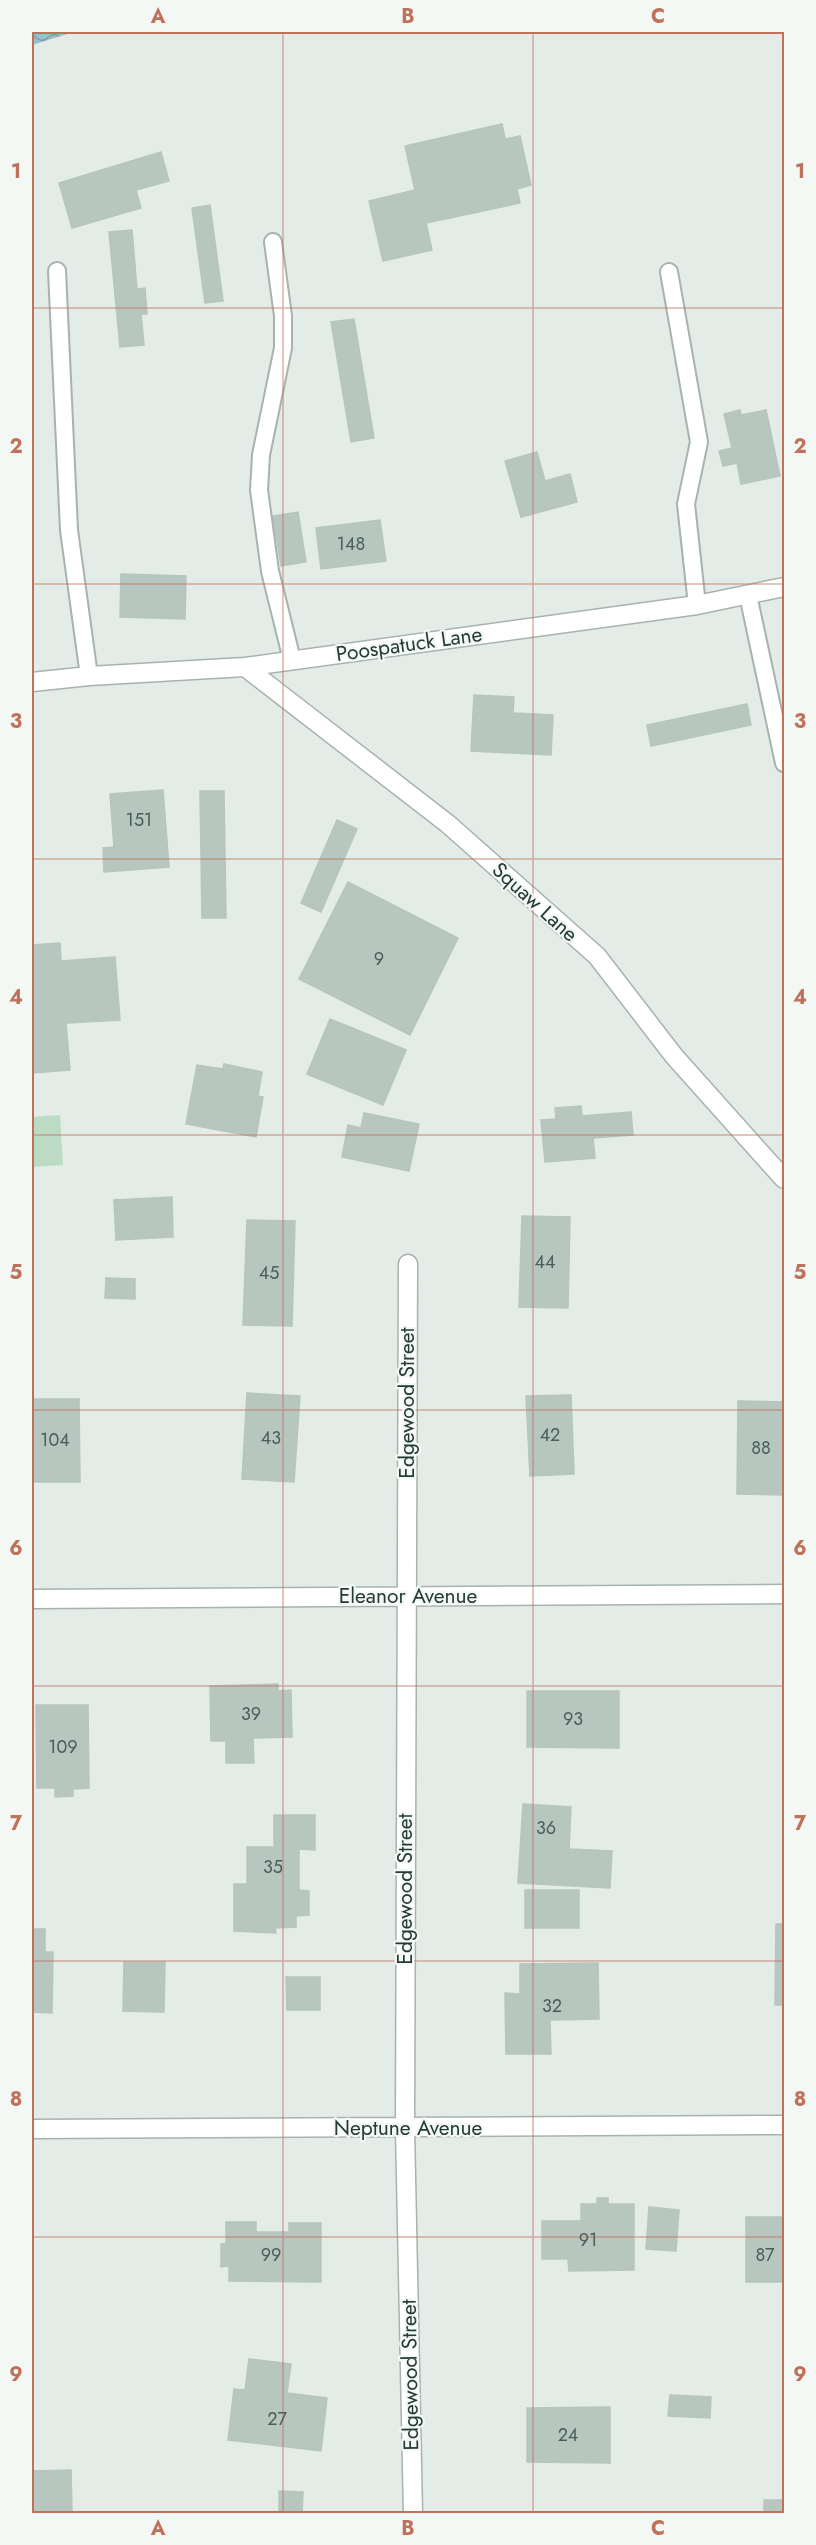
<svg xmlns="http://www.w3.org/2000/svg" width="816" height="2545" viewBox="0 0 816 2545" font-family="Jost,sans-serif">
<defs>
<pattern id="water-waves" width="16" height="10" patternUnits="userSpaceOnUse" patternTransform="scale(1.5)"><rect width="16" height="10" fill="#8fc6cc"/><path d="M0 5q4-4 8 0t8 0" fill="none" stroke="#75a2a6"/></pattern>
</defs>
<rect width="100%" height="100%" fill="#e3ece7"/>
<path fill="#bddbc4" d="M60,1115L63,1165L32,1167V1117Z"/>
<path fill="url(#water-waves)" d="M32,32H74L32,45Z"/>
<path fill="#b8c6c0" stroke="#b6c5be" stroke-width="1.5" d="M502,124L505,139L520,136L531,185L517,189L520,203L426,223L432,250L383,261L369,201L415,190L405,146Z
M161,152L169,181L136,190L141,208L72,228L59,183Z
M210,205L223,301L205,303L192,208Z
M132,230L137,289L145,288L147,314H141L144,345L120,347L109,232Z
M354,319L374,438L351,442L331,322Z
M740,410L741,415L766,410L780,476L741,484L737,463L723,466L719,451L732,448L724,414Z
M537,452L545,481L570,474L577,502L521,517L505,461Z
M298,512L306,562L281,566L273,516Z
M380,520L386,561L321,569L316,528Z
M121,574L186,576L185,619L120,617Z
M474,695L514,697L513,713L553,715L551,755L471,751Z
M747,704L751,725L651,746L647,725Z
M163,790L169,867L104,872L103,848L114,847L110,794Z
M200,791H224L226,918H202Z
M337,820L357,829L321,912L301,903Z
M348,882L458,938L410,1035L299,979Z
M60,943L61,961L115,957L120,1020L66,1023L70,1070L32,1073V945Z
M330,1019L406,1050L383,1105L307,1074Z
M224,1064L262,1072L258,1096L263,1097L256,1137L186,1124L197,1065L223,1069Z
M581,1106L582,1116L631,1112L633,1135L593,1138L595,1158L545,1162L541,1120L556,1119L555,1108Z
M364,1113L419,1124L409,1171L342,1157L348,1125L361,1128Z
M172,1197L173,1237L116,1240L114,1200Z
M522,1216L570,1217L568,1308L519,1307Z
M247,1220L295,1221L292,1326L243,1325Z
M106,1278L135,1279V1299L105,1298Z
M247,1393L300,1396L294,1482L242,1479Z
M571,1395L574,1474L530,1476L526,1396Z
M32,1399H79L80,1482H32Z
M738,1401L784,1402V1495L737,1494Z
M278,1684V1691L291,1690L292,1737L253,1738L254,1763H226V1741H211L210,1686Z
M527,1691H619V1748L527,1747Z
M36,1705H88L89,1788L73,1789V1796L55,1797V1788H37Z
M523,1804L571,1807L569,1849L612,1851L610,1888L518,1883Z
M274,1815H315V1850L299,1849V1890L309,1891V1915L296,1916V1927L275,1928L276,1933L234,1931V1884H247V1847H274Z
M525,1890H579V1928H525Z
M776,1924H784V2005H775Z
M32,1929H45V1952H53L52,2013L32,2012Z
M124,1962H165L164,2012L123,2011Z
M598,1963L599,2019L550,2020L551,2054H506L505,1993L520,1994V1964Z
M286,1977H320V2010H287Z
M597,2198H608V2204H634V2270L569,2271L568,2259H542V2221H581V2204H597Z
M649,2207L679,2210L676,2251L646,2249Z
M746,2217H784V2282H746Z
M226,2222H256V2232H289V2223H321V2282L229,2281V2266L221,2267V2244H226Z
M249,2359L291,2364L287,2393L327,2398L321,2451L228,2440L234,2389L245,2390Z
M670,2395L711,2397L710,2418L668,2416Z
M610,2407V2463L527,2462V2408Z
M71,2470L72,2514H32V2471Z
M279,2491L303,2492L302,2514H279Z
M764,2500H784V2514H764Z"/>
<g fill="none" stroke-linecap="round" stroke-linejoin="round">
<defs>
<path id="lane" d="M273,242L283,316V348L261,455L259,490L270,571L292,660
M57,271L69,530L89,676
M669,272L699,442L686,504L697,605
M748,595L784,763"/>
<path id="street" d="M245,667L448,824L597,956L674,1056L784,1179
M32,682L89,676L245,667L697,605L784,587
M408,1264L405,2128L413,2514
M32,1599L784,1594
M32,2129L784,2125"/>
</defs>
<use href="#lane" stroke="#a6b3ae" stroke-width="20"/>
<use href="#street" stroke="#a6b3ae" stroke-width="21"/>
<use href="#lane" stroke="#fff" stroke-width="16"/>
<use href="#street" stroke="#fff" stroke-width="18"/>
</g>
<path fill="none" stroke="#c0715c" stroke-width="1.5" stroke-opacity="0.55" d="M283,32V2514M533,32V2514M32,308H784M32,584H784M32,859H784M32,1135H784M32,1410H784M32,1686H784M32,1961H784M32,2237H784"/>
<g text-anchor="middle" dominant-baseline="central" stroke-width="4.5" stroke-linejoin="round" paint-order="stroke">
<g font-size="18" fill="#495e57">
<text x="351" y="544">148</text>
<text x="139" y="820">151</text>
<text x="379" y="959">9</text>
<text x="545" y="1262">44</text>
<text x="269" y="1273">45</text>
<text x="550" y="1435">42</text>
<text x="271" y="1438">43</text>
<text x="55" y="1440">104</text>
<text x="761" y="1448">88</text>
<text x="251" y="1714">39</text>
<text x="573" y="1719">93</text>
<text x="63" y="1747">109</text>
<text x="546" y="1828">36</text>
<text x="273" y="1867">35</text>
<text x="552" y="2006">32</text>
<text x="588" y="2240">91</text>
<text x="271" y="2255">99</text>
<text x="765" y="2255">87</text>
<text x="277" y="2419">27</text>
<text x="568" y="2435">24</text>
</g>
<g font-size="21" fill="#243b34" stroke="#f3f8f5">
<text transform="translate(409 644) rotate(-8)">Poospatuck Lane</text>
<text transform="translate(535 902) rotate(42)">Squaw Lane</text>
<text transform="translate(407 1403) rotate(-90)">Edgewood Street</text>
<text x="408" y="1596">Eleanor Avenue</text>
<text transform="translate(405 1889) rotate(-90)">Edgewood Street</text>
<text x="408" y="2128">Neptune Avenue</text>
<text transform="translate(410 2375) rotate(-91)">Edgewood Street</text>
</g>
</g>
<rect width="816" height="2545" fill="none" stroke="#f3f8f5" stroke-width="66"/>
<rect x="33" y="33" width="750" height="2479" fill="none" stroke="#c0715c" stroke-width="2"/>
<g font-size="20" text-anchor="middle" font-weight="bold" fill="#c0715c">
<text x="158" y="23">A</text>
<text x="408" y="23">B</text>
<text x="658" y="23">C</text>
<text x="16" y="178">1</text>
<text x="800" y="178">1</text>
<text x="16" y="453">2</text>
<text x="800" y="453">2</text>
<text x="16" y="728">3</text>
<text x="800" y="728">3</text>
<text x="16" y="1004">4</text>
<text x="800" y="1004">4</text>
<text x="16" y="1279">5</text>
<text x="800" y="1279">5</text>
<text x="16" y="1555">6</text>
<text x="800" y="1555">6</text>
<text x="16" y="1830">7</text>
<text x="800" y="1830">7</text>
<text x="16" y="2106">8</text>
<text x="800" y="2106">8</text>
<text x="16" y="2381">9</text>
<text x="800" y="2381">9</text>
<text x="158" y="2535">A</text>
<text x="408" y="2535">B</text>
<text x="658" y="2535">C</text>
</g>
</svg>
